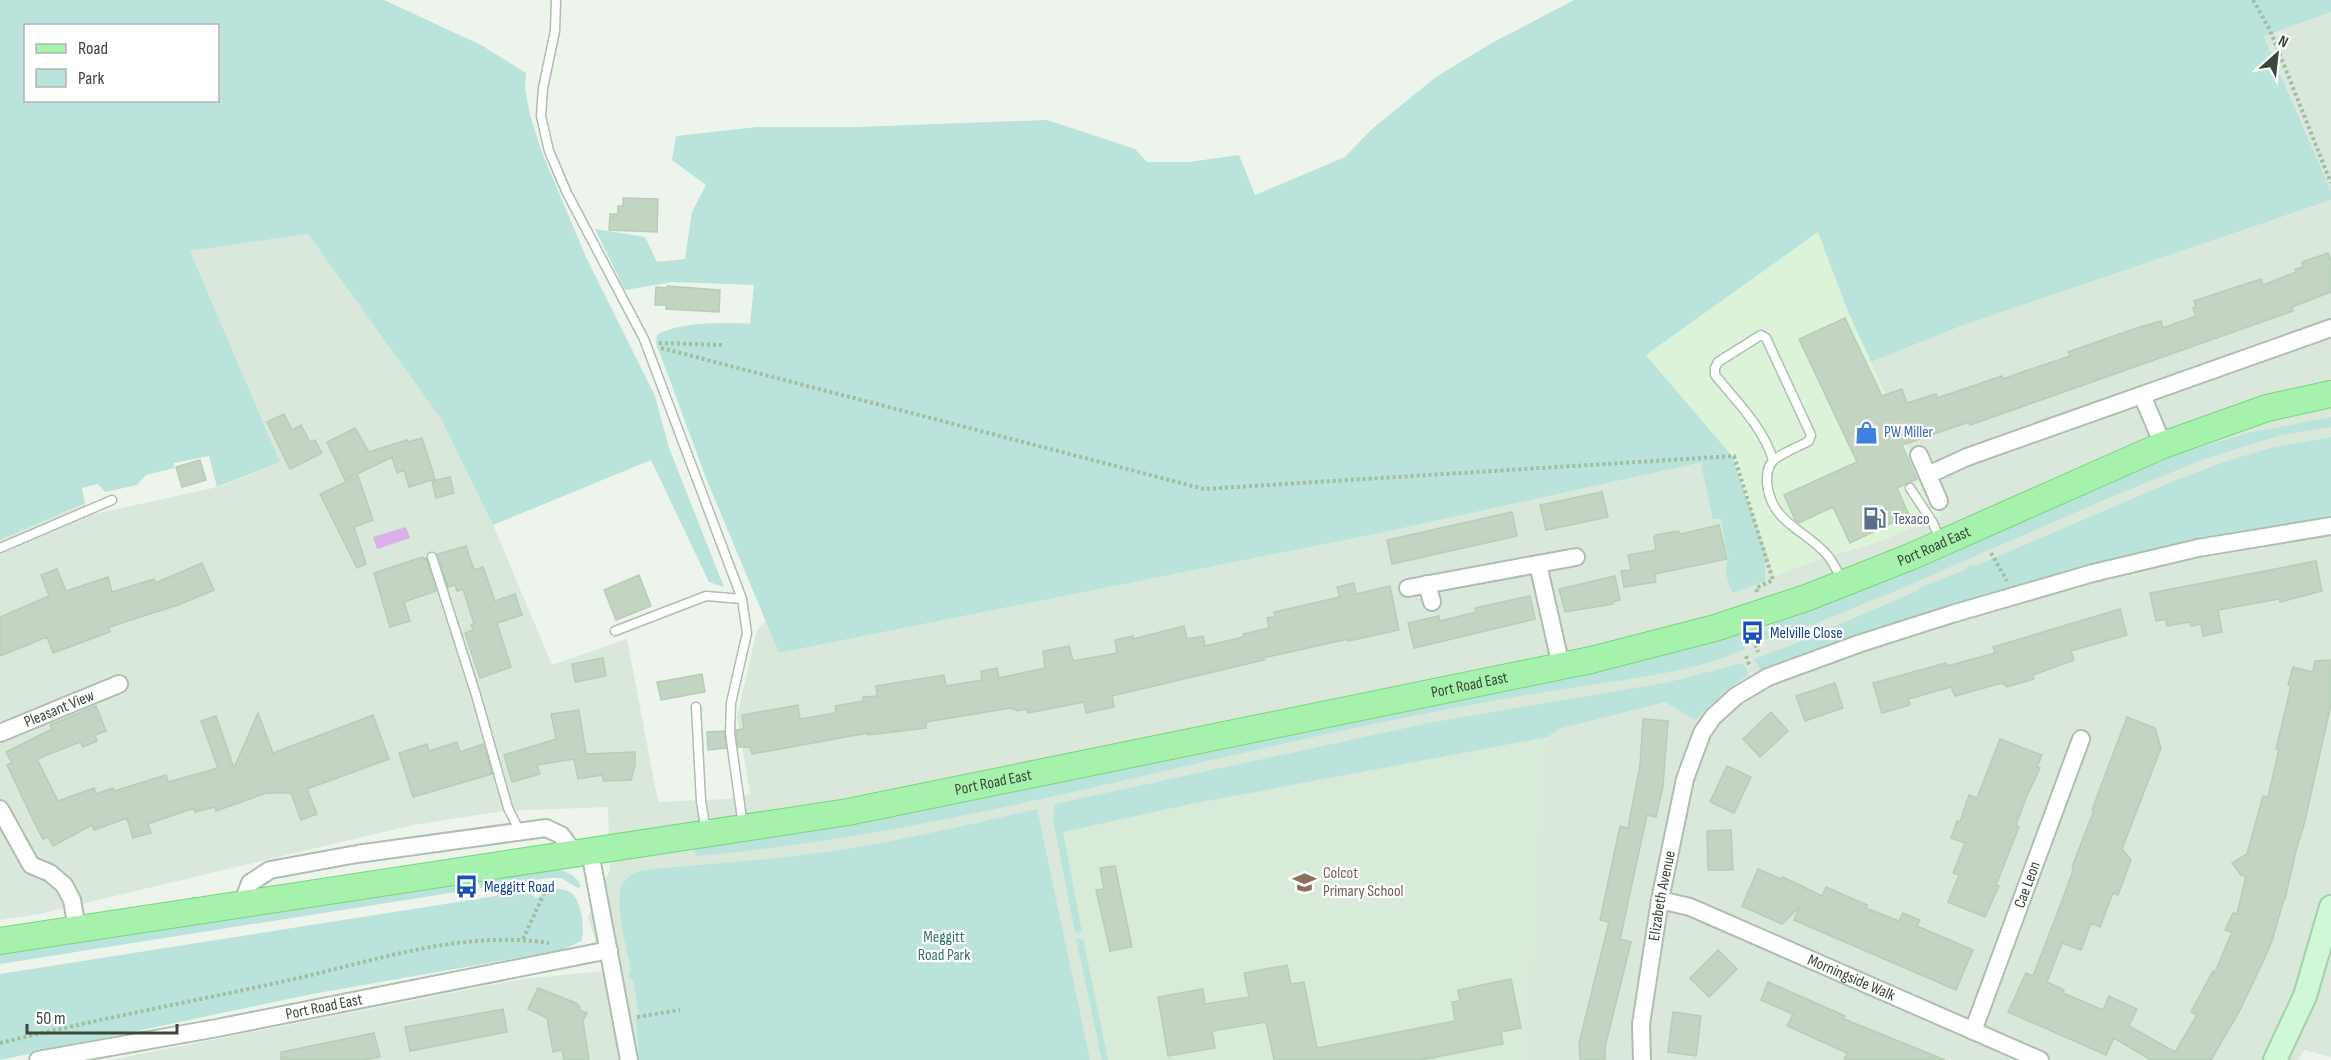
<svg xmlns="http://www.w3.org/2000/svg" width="2331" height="1060" viewBox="0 0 2331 1060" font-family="'Sofia Sans Condensed',sans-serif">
<rect width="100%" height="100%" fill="#ecf4ec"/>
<path fill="#dae7db" d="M2331,12V191L2264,35Z
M2331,200V1057L2304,1050L2298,1060H110L522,979L604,971L588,917L610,870L608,807L503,811L413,825L39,914L0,920V540L85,503L90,515L222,486L280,462L190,251L308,234L441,419L493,525L552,665L627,639L658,802L728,799L750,794L737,717L757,630L766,621L780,653L1380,533L1705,462L1816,560L1886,539L1942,514L1936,511L1871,362L1961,326Z"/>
<path fill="#dcf3da" d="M1818,231L1848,312L1936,511L1942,515L1886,539L1848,549L1775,576L1732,456L1646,355Z"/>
<path fill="#d8ebd9" d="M1548,737L1528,1060H1108L1062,832L1190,804Z"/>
<path fill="#bae3db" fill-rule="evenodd" d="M0,0H384L481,45L526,73L525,88L530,115L541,150L586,257L655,396L669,448L724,587L709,582L651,460L493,525L441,419L308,234L190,251L280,462L217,487L209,456L174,463V468L146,475L137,485L105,492L98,484L82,488L85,503L0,540ZM26,26H218V100H26Z
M1574,0H2331V12L2264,36L2331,191V200L1961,326L1871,362L1848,312L1818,232L1646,355L1732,456L1768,559L1765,564V581L1733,593C1727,583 1723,568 1729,558C1724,545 1724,532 1721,519H1713L1701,465L1704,462L1380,533L779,653L706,478L656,343L657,335C678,322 725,322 750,324L754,285L672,282L625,290L595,229L645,237L657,262L685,259L692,212L706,185L672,160L676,136L757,127H857L1047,120L1135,149L1147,162H1189L1239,155L1255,195L1345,157L1372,129L1436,77L1490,44Z
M2331,417V427L2281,435L2207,458L2113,496L1895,591L1772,641L1761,636L1760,632L1769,629L1767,624L1893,579L2177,454L2248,433Z
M2331,437V519L2231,533L2194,541L2001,590L1963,604L1953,605L1870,631L1760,670L1754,659L1794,644L1917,591L1921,587L1963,571L1970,565L1975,566L2174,481L2230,460L2271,448Z
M1745,632V649C1697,671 1636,678 1583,686C1523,695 1463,706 1403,718C1168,765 935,835 696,856L694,849L877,820L1497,692L1642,661Z
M1743,663L1749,674L1724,692L1695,720L1665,702L1558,729L1548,737L1190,804L1063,832L1082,932L1075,933L1053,819L1055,804L1429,723L1669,682Z
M1037,809L1090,1060H639L636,1016L639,1015L633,980L628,977L631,969C627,947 613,902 623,883C627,876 635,873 643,870C708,864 774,860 839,850C906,840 971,824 1037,809Z
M557,869C568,872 575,875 581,886L578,888L561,878H548L480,888L478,881Z
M455,885L456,892L0,964V953Z
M552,888C558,889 565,889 570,892C581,899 586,930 581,941L562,950L312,994L0,1060V974L527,891L536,898Z
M1076,939H1083L1108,1060H1102Z"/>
<path fill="#dbb0e8" d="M406,527L410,538L377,549L373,537Z"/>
<path fill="#c3d4c2" stroke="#b7ceb6" stroke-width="1.5" d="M623,198L658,199L657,232L609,230L610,214H618V206H623Z
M2328,253L2331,261V292L2292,307L2293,311L1970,425L1969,422L1902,445L1917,479L1897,488L1909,515L1850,543L1833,507L1799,523L1795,520L1784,495L1857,462L1799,339L1845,318L1882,396L1902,389L1907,403L1936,394L1937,398L2002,376L2003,379L2028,370L2070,356L2068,352L2134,329L2161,321L2163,328L2196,316L2193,308L2196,307L2194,301L2261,279L2263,285L2296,272L2295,269L2303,267L2302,262Z
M667,286L720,290L719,312L666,309V305H655L656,287L667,288Z
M284,414L292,430L301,425L310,442L315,440L322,453L290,469L267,422Z
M355,428L369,452L407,440L408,442L422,438L435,479L409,487L404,470L397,473L392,457L345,480L327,442Z
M200,460L206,480L182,487L176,467Z
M358,476L373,520L354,527L366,564L357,568L320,494Z
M450,477L454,493L436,498L432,481Z
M1602,492L1608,517L1546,530L1540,505Z
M1512,512L1517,536L1392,564L1387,540Z
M1719,525L1727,559L1655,574L1656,582L1624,587L1621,571L1631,570L1628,555L1656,550L1654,537L1656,535L1678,531L1681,534Z
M466,546L474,570L483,567L495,601L515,594L522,615L497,623L511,667L480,678L465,633L473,630L471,625L474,624L463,589L457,591L455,585L448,587L438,554Z
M423,557L424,559L426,558L436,591L404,602L410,621L390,627L374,573Z
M2316,561L2322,591L2280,602L2279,599L2218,610L2222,632L2203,636L2201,624L2191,626L2190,622L2167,626L2166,619L2156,621L2150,593Z
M202,563L214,590L178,605L109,627L110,632L53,653L47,637L0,656V617L49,596L41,575L57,569L66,591L108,577L112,592L154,579L155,583Z
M639,575L651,606L616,620L604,590Z
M1615,576L1620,600L1613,602V604L1565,612L1559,589Z
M1354,583L1356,594L1390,586L1399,630L1348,641V639L1263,658L1264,660L1112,696L1114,707L1086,713L1084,702L1028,713L1026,709L1018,711L1011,708L926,722V728L868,735V733L752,754L750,747H738L736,730L744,729L742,715L798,705L800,719L836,713L835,706L863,701V697L877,696L876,686L944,675L946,686L982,680L981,671L997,668L999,678L1045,668L1043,651L1069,646L1073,661L1117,653L1115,640L1133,636V639L1184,626L1187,639L1203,636L1205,646L1244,637L1243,634L1269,628L1267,618L1275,617L1274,612L1340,597L1337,587Z
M1530,596L1535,619L1414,648L1408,623L1439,616L1440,621L1476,612L1475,608Z
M2120,609L2127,635L2071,651L2074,660L2033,675L2034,679L2007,687L2002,683L1955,696L1951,687L1908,699L1910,705L1882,713L1873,683L1946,663L1947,666L1995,653L1993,647Z
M603,658L606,676L575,682L572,664Z
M2331,660V704L2304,825L2297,847L2285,899H2284L2272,941L2263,962L2239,1012L2211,1060H2151L2114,1038L2106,1055L2008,1012L2026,973L2033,976L2060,906L2074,868L2072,867L2094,810H2092L2127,717L2155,728L2161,748L2122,849L2131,860L2118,895L2113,893L2100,927L2091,923L2081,950L2062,943L2047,982L2064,990L2063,993L2103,1010L2109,996L2137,1009L2129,1026L2175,1052L2197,1015L2191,1012L2213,971L2215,972L2232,932L2225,930L2233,913L2237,914L2246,876L2241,875L2232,863L2247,854L2263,796L2268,797L2279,749H2276L2291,686L2288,685L2293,667L2313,672L2315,661Z
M702,674L705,692L661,700L657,682Z
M1835,683L1843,708L1805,721L1796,696Z
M96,706L106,731L95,735L97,741L83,747L80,742L37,759L58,801L94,788L96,794L113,788L114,791L166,775L168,782L218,768L201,721L216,716L234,768L258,713L273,753L373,715L389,759L307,789L317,814L301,820L291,793H266L216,811L215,807L195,812L194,808L148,824L151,833L133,838L127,818L94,830L92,825L53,846L48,837L43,839L36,826L7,765L12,763L6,752L52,729L50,725Z
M579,710L586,754L635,752V765L631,780L604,781L602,775L578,779L574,759L537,765L540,774L512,782L504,755L556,739L551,714Z
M1771,712L1788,731L1760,757L1743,739Z
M1643,719L1668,721L1663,786L1656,817L1647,815L1620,939L1631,942L1605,1047V1060H1580L1579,1043L1609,922L1600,920L1620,826L1628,828L1640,765Z
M724,731L726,748L708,750L707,732Z
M2000,739L2042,755L2037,767L2040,768L2026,798L2016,825L2019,827L1996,885L1999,886L1985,917L1948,902L1959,875L1953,873L1965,843L1951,838L1957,821L1960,822L1969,795L1977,798Z
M457,742L460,752L483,744L492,774L413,797L399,753L427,744L429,751Z
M1727,766L1751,777L1734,813L1710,802Z
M1731,830L1733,870H1708L1707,831Z
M1115,866L1132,947L1110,951L1096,890L1104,889L1100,868Z
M1758,869L1781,879L1783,877L1822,896L1826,887L1867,905L1866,908L1899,921L1903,913L1920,920L1917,926L1973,950L1956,990L1794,920L1799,907L1782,924L1742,906Z
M1718,950L1737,969L1709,997L1690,978Z
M1287,965L1291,984L1304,982L1317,1048L1455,1021L1452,1002L1460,1001L1458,990L1511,979L1521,1028L1501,1032L1503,1044L1421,1060H1274L1266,1022L1212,1031L1215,1048L1168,1056L1158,997L1203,989L1205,1004L1249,997L1244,973Z
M1768,982L1845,1016L1844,1019L1945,1060H1844L1847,1053L1787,1026L1793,1014L1761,1000Z
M538,988L576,1003L580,1007L579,1010L587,1013L583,1021L589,1060H564L562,1050L553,1052L547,1018L528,1009Z
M503,1009L507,1032L410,1051L405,1027Z
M1673,1012L1701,1016L1696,1056L1668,1052Z
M374,1033L380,1057L365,1060H281V1052Z"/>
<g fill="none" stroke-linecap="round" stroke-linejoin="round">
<defs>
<path id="lane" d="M556,0L555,31L543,88L541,116L549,151L567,193L644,339L742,599L747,633L731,703L730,733L743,826
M1773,460C1763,427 1737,402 1715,375V368L1718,362L1761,335L1766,338L1811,435L1809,441C1800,446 1779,454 1773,461C1767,467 1767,475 1767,483C1771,524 1807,530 1828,556C1834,563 1837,572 1842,580
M1910,488L1933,523L1940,540
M0,548L112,500
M432,557L476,695L508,808L519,830
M615,631L706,596L742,599
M696,707L701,801L706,831"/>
<g id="street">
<path d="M2142,395L2163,445"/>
<path d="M1919,455L1939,501"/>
<path d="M1928,475L1967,457L2331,328"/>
<path d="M1538,564L1576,557"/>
<path d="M1427,584L1432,602"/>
<path d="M1408,588L1538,564L1561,666"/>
<path id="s1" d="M0,733L119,684"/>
<path d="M0,809L31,865L50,873L64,885L72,900L77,929"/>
<path d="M590,852L629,1060"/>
<path id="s2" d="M1660,900L1690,907L2040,1060"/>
<path d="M242,904L250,883L270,870L357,854L546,828L561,835L575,854"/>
<path id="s3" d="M1973,1031L2081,739"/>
<path id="s4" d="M38,1060L217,1028L609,950"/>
<path id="s5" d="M1642,1060L1641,1024L1660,900L1685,779L1702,733L1713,717L1736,696L1768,677L1861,643L1952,614L2093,573L2198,548L2331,526"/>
</g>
<path id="secondary" d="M2275,1060L2305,996L2331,907"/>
<g id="primary">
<path id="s6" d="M0,941L848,812L1591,660L1715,628L1806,598L1910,557L2163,445L2267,408L2331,394"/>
</g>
</defs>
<use href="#lane" stroke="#afbeb0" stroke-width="11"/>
<use href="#street" stroke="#afbeb0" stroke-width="20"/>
<use href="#secondary" stroke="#a3d1a8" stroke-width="26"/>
<use href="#primary" stroke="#78d67d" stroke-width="28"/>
<path stroke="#a2bea2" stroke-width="4" stroke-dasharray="3 3" stroke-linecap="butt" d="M2253,0L2270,30L2331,183
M659,343L722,345
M661,348L1204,489L1734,456L1773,580L1756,588L1757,592
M1991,553L2007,581
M1753,639L1758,652
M1746,656L1750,667
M523,939L549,883
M637,1017L680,1010
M0,1043C97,1019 196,1001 294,979C378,960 461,930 549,943"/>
<use href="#lane" stroke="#fff" stroke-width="8"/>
<use href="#street" stroke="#fff" stroke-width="16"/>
<use href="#secondary" stroke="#d1f8d6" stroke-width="22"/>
<use href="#primary" stroke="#a6f2ac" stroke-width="26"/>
</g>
<defs>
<symbol id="shop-bare" viewBox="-9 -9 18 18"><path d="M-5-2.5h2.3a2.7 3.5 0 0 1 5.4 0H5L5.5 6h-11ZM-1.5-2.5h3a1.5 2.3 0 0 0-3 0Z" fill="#3f7fe0" stroke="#fff" stroke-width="2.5" paint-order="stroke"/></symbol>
<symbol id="fuel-bare" viewBox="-9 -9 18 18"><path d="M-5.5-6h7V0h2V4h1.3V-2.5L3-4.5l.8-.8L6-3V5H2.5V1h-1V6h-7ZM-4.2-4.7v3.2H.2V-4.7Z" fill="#5c6f8a" stroke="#fff" stroke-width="2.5" paint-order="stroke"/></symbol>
<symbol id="bus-bare" viewBox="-9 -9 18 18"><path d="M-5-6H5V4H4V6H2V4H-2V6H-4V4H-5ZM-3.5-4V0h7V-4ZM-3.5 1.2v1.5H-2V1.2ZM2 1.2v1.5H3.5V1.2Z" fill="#1a4fb4" stroke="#fff" stroke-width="2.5" paint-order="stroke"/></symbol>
<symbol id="school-bare" viewBox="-9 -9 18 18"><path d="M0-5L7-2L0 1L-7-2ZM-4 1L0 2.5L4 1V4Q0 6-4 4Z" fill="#8d6e63" stroke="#fff" stroke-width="2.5" paint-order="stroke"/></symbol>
</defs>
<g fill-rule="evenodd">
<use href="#shop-bare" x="1850" y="416" width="33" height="33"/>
<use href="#fuel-bare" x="1858" y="502" width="33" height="33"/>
<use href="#bus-bare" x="1736" y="616" width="33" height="33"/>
<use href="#school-bare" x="1288" y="866" width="33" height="33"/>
<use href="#bus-bare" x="450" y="870" width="33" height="33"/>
</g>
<g text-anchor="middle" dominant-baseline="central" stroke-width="4.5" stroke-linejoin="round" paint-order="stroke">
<g font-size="16" fill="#366cbe" stroke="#fff" text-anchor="start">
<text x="1884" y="432">PW Miller</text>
</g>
<g font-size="16" fill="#4e5e75" stroke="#fff" text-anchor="start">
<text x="1893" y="519">Texaco</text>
</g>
<g font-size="16" fill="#3b473a" stroke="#fff">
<text stroke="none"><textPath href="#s6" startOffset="1978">Port Road East</textPath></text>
<text stroke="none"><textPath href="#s6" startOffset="1492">Port Road East</textPath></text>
<text stroke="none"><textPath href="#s1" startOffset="64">Pleasant View</textPath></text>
<text stroke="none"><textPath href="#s6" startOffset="1006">Port Road East</textPath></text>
<text stroke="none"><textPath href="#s3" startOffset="156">Cae Leon</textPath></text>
<text stroke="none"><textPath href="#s5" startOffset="166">Elizabeth Avenue</textPath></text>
<text stroke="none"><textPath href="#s2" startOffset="207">Morningside Walk</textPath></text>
<text stroke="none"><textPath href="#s4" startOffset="291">Port Road East</textPath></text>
</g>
<g font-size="16" fill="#164399" stroke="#fff" text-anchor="start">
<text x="1770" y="633">Melville Close</text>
<text x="484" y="887">Meggitt Road</text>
</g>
<g font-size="16" fill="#785e54" stroke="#fff" text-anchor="start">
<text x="1323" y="873">Colcot<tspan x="1323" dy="18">Primary School</tspan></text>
</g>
<g font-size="16" fill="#347371" stroke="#fff">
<text x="944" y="937">Meggitt<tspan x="944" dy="18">Road Park</tspan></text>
</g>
</g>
<rect x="24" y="24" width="195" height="78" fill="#ffffff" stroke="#b1b5b0" stroke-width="1.5"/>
<rect x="36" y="44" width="30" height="9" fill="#a6f2ac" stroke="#b1b5b0" stroke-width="1.5"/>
<text x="78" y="54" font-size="18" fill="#3b473a">Road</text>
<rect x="36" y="69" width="30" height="18" fill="#bae3db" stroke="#b1b5b0" stroke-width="1.5"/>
<text x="78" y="84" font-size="18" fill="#3b473a">Park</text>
<g transform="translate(2277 54) rotate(27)" stroke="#ffffff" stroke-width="4.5" paint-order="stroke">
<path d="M0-4.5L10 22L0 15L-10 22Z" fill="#3b473a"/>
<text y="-9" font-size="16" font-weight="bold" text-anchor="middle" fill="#3b473a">N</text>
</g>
<path d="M27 1024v9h150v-9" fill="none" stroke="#3b473a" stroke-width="3"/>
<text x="36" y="1024" font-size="18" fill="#3b473a" stroke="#ffffff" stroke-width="4.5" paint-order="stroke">50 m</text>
</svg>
